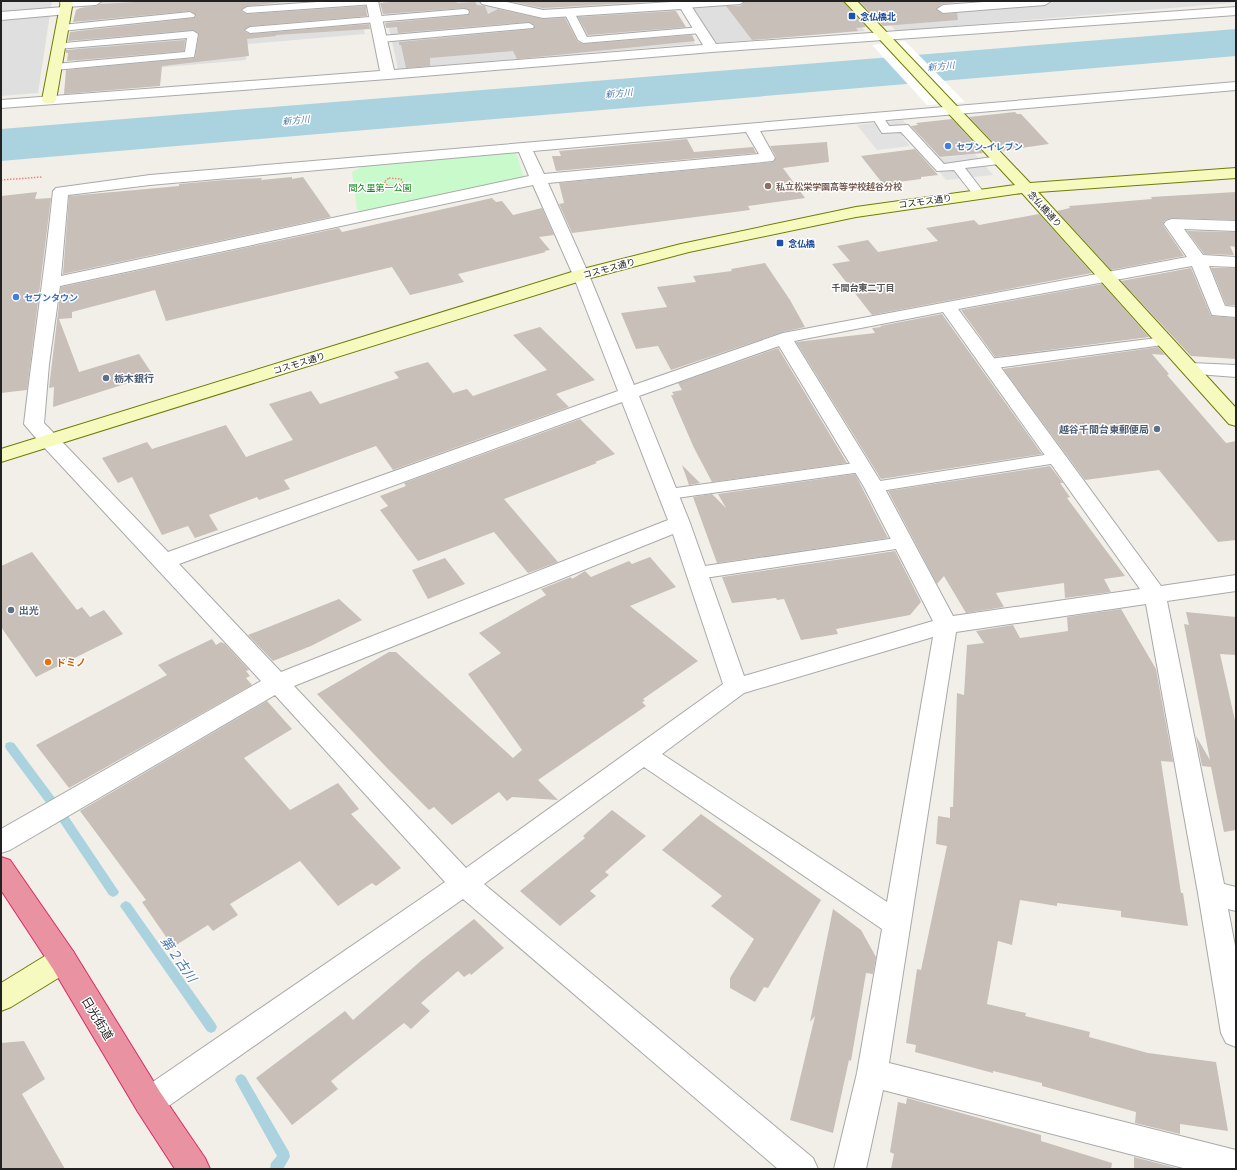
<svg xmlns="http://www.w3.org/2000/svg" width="1237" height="1170" viewBox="0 0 1237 1170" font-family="Barlow,'Noto Sans JP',sans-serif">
<rect width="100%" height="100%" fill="#f2efe9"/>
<path fill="#e0dfdf" d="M1,1H52L38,93L1,96Z
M84,1H358L365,34L247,44L246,60L73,75Z
M383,1H669L695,44L398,69Z
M688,1H837L865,31L715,43Z
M869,1H1229L1232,3L896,31Z"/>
<path fill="#c8facc" d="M516,153L524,177L369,213L357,210L352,172L364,166Z"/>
<path fill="#e2e2e2" d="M903,120L915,134L902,136L910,146L877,150L857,125Z
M975,154L993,175L946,180L929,159Z"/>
<path fill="#aad3df" d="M1236,29V56L1,161V129Z"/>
<path fill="#fff" d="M905,41L965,102L927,105L872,45Z"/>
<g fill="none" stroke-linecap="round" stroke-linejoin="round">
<path fill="#aad3df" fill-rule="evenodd" d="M10,742L14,743L55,798L56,801L55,804L51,805L47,804L6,749L5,746L6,743Z
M64,815L68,816L117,889L119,892L117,895L113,897L109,895L60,822L59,819L60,816Z
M126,901L130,903L215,1023L217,1027L215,1031L211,1033L207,1031L122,909L120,906L122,903Z
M241,1074L245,1076L289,1152L290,1157L283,1169H270L271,1163L277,1156L235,1080L237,1076Z"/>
</g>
<path fill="#c7bfb8" d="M155,1H292L247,6L241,11L247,14L366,6L367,16L250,26L244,31L250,34L369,24L370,29L276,35V36L247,39L249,56L162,66L160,86L64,94L66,70L195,58L199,34L193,30L68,41L70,32L194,18L196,16L190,11L73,22L76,10L80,8L96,6L100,4Z
M402,1H456L457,3L475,2L477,5L485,6L488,14L498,9L543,19L565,18L577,41L583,44L692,35L695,41L517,59L513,51L430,58V66L406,68L401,45H399V42L533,29L535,26L529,22L398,33L397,27L386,28L385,23L468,15L470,13L468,9L464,8L383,14L380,3Z
M515,1H664L543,8L513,2Z
M746,1H843L866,27L856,28L858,31L752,40L726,6H740Z
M859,1H957V2L942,4L936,9L943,14L957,13L958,20L883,26Z
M676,11L686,27L588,35L578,17Z
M185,40L184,51L67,61L68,53H66V50Z
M1015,112L1017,114H1021L1049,144L1001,151L969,117Z
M952,119L983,153L940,157L911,126L918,125L916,123Z
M687,139L694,152L753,147L756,153L556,171L552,156H561L559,151Z
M827,142L829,162L783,168L805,198L748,206L750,210L572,233L559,204L564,203L559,183L773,162L776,157L770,146Z
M915,149L938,175L921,177V179L883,184L861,156Z
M292,177V179L303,177L331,217L63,274L69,196L179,186V184L224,180L262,178L261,180Z
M37,192L35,199L51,198L27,390L1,393V196Z
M1236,192V220L1172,218L1165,220L1163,225L1184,256L1111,270L1057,211L1070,208L1069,206L1152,199L1151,197Z
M492,198L496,202L502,201L513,215L542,208L554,235L539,237L550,250L544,251L546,252L458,274L464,282L410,295L392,267L166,321L155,290L72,312V318L59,319L79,372L139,354L153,375L53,407L54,387L49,388L61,287L339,228L342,232Z
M1039,214L1092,273L872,315L832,264L850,261L837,246L868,240L878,252L938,241L926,228L974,220L979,225Z
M1187,231L1236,232V247L1230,246L1234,255L1204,254Z
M765,263L790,300L805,327L783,332L671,370L658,346L636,349L621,313L667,307L657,287L696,282L693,276L732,271L731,269Z
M1191,268L1211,316L1236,318V359L1191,356L1121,281Z
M1211,268H1236V305H1226Z
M1102,284L1149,337L995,357L961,310Z
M942,314L1042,454L881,479L796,342L875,333L872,328L881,327L880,326Z
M540,327L595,380L556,394L569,407L393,470L376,446L284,480L290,489L259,500L257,497L209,515L218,530L195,538L188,526L162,535L132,477L118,483L102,458L147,442L152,449L226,425L246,457L293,440L269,404L311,391L320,404L399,378L394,372L428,362L453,393L467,389L473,396L547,370L513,335Z
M1158,347L1165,355L1152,354L1169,374L1167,375L1226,443L1236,441V540L1218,542L1159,470L1085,480L1003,369Z
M778,348L847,463L712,482L694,448L671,395H674L672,392L682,390L678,383Z
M580,419L615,454L595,462L597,463L504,499L558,562L528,573L494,532L418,561L380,510L388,506L380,496L406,486L404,483Z
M682,465L700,483L689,485Z
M1050,466L1063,483H1060L1070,497L1067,498L1125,576L1104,579L1111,592L1065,598L1064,583L996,593L1004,607L966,613L944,576L937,584L888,491Z
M855,474L888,538L717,563L693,497L712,494L726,508L718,494Z
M895,551L921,602L910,615L836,629L838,634L801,640L784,599L777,600L776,598L732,603L722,577Z
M32,552L77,610L82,607L90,617L104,610L123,634L36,677L1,627V566Z
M650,557L676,587L630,606L698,661L643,699L645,701L642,702L646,706L538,780L558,800L512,797L507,801L499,792L452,825L434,807L429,810L387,768L317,694L389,652H396L513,758L522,750L468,674L501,653L479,633L546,595L541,589L571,577L572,579L585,571L591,577L629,561L632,564Z
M445,558L465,584L428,599L412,570Z
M339,599L362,620L311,646L273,661L248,635Z
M1121,609L1156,669L1173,762L1161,761L1181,893H1183L1188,926L1121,917V911L1057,903V906L1020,900L1012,945L998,941L987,1004L1026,1013L1025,1016L1090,1032L1089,1037L1148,1053L1216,1062L1228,1131L1180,1124V1134L1135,1123L1136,1112L1042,1086V1083L993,1071V1073L915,1052L916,1045L906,1043L917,969L921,970L947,846L936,844L938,816L950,818V807H953L957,693L964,695L967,645L984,643L976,631L1013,625L1020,638L1068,631L1067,617Z
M1186,612L1236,617V655L1220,654L1236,725V830L1224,832L1211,767L1202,766L1196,736L1210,760L1184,624L1189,625Z
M212,639L216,645L221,642L225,644L249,670L246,671L250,676L246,678L252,685L69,788L36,745L167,675L158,665Z
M267,701L292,729L244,758L290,810L338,783L359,809L351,814L401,868L376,886L372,883L338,906L300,861L230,904L238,915L213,931L208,925L173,947L142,902L146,900L80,811Z
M612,810L646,836L605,872L609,875L590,891L596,896L560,926L520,891L585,838L583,836Z
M701,814L821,900L768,988L764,987L755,1002L730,988V978L754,939L711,906L722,896L662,850Z
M833,909L861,930L876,957L873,974L866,973L851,1061L849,1060L833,1133L790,1120L815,1016L810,1022Z
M474,919L504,948L471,975L470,973L464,977L458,971L421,1003L430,1011L411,1029L404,1023L331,1081L338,1089L292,1125L256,1078L345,1011L353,1020L423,959Z
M24,1041L45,1079L22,1094L65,1169H1V1043Z
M907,1098L1041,1135V1141L1112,1163L1111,1169H891L894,1154L890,1152L898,1102L906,1104Z
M1134,1157L1180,1169H1134Z"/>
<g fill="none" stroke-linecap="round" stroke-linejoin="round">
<defs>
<path id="lane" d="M332,1H380L375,4L247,13L242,10L247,7Z
M698,1H745L740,4L685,8L680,5L685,2Z
M464,9L468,10L469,12L468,14L250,33L245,30L250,27Z
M569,9L574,12L587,37L701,27L706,30L701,33L583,43L578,40L564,12Z
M190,12L195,15L194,17L62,31L57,28L62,25Z
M529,23L534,26L533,28L381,42L376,39L381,36Z
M193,31L198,34L194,57L55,70L50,67L55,64L185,52L187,38L58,49L54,48L53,46L54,44Z
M878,114L882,115L889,126L908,125L944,164L999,156L1005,160L999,164L965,168L985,194L979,198L975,197L954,170L937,171L901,132L882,133L872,117Z
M1165,337L1170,338L1172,341L1170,344L989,369L984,367L981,364L984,361L989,359Z
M1057,453L1063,454L1065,458L1063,462L874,492L868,491L866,487L868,483L874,482Z
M862,462L868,463L870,467L868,471L669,499L663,498L661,494L663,490L669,489Z
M903,537L909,539L912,543L909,547L698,579L692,577L689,573L692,569L698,567Z"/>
<path id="street" d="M61,1H102L96,5L66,7L62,6L60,3Z
M366,1H378L394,70L703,45L681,9L543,18L482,4L480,1H502L543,10L688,1L716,44L1236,7V15L712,52L388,79L1,108V100L380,71Z
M998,1H1051L1045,5L943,13L937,9L943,5Z
M64,7L70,11L68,14L1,20V12Z
M1236,82V90L760,131L775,158L773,161L548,183L589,275L634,385L783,333L1187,257L1164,224L1166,221L1172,219L1236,221V231L1184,229L1203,255L1236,257V267L1209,266L1225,306L1236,307V317L1212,315L1192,266L958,309L1161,586L1236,575V591L1167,601L1224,884L1236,887V911L1228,909L1236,951V1047L1226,1043L1221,1033L1198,893L1146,604L956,632L889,1063L1236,1150V1169H1187L883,1090L866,1169H834L857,1073L882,929L644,767L484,884L813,1158L818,1169H778L463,899L160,1112L149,1117L138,1112L134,1102L138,1092L445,882L275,695L10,850L1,853V829L261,681L41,444L24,424C33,346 45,269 53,191L56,188L150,175ZM746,132L759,154L544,174L533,151ZM519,152L529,176L61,276L68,195L150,185ZM533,185L573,275L618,391L168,552L44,423L49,364L60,286ZM943,312L1140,589L953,616L884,487L794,341ZM779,346L864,487L933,621L744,676L690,523L639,396ZM622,402L668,520L281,672L179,564ZM673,534L723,684L466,868L294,686ZM933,637L887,902L662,754L744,693Z
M1191,363L1236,365V377L1184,373L1182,369L1184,365Z"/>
<path id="secondary" d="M61,1H73L56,100L54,103H44L42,100Z
M844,1H857L1030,183L1236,168V178L1038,192L1236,408V426L1229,424L1022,193L856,217L689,252L587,279L1,462V449L575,271L681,244L856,207L1015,185Z
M63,947L73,951L77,960L73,969L11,1007L1,1011V983L53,951Z"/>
<path id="highway" d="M1,857L10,860L73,951L160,1092L205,1158L210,1169H175L138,1112L53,969L1,890Z"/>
</defs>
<use href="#lane" stroke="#a9a9a9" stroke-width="2"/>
<use href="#street" stroke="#a9a9a9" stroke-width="2"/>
<use href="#secondary" stroke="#707d05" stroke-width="2"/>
<use href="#highway" stroke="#dc2a67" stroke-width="2"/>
<path stroke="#fa8072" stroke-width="1.5" stroke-dasharray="1.5 1.5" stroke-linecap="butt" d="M389,178L401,179L403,183L396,186H388L384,182Z
M1,180L42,177"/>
<use href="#lane" fill="#fff" fill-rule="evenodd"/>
<use href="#street" fill="#fff" fill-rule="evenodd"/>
<use href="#secondary" fill="#f7fabf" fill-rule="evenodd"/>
<use href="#highway" fill="#e892a2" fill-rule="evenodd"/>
</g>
<g fill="#1a4fb4" stroke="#fff" stroke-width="1.5">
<rect x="848" y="12" width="8" height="8" rx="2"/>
<rect x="776" y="239" width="8" height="8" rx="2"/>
</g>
<g fill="#3f7fe0" stroke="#fff" stroke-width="1.5">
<circle cx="948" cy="146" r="4"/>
<circle cx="16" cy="297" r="4"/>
</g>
<circle fill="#8d6e63" stroke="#fff" stroke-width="1.5" cx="768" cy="186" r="4"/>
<g fill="#5c6f8a" stroke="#fff" stroke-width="1.5">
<circle cx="106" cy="378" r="4"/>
<circle cx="1157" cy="429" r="4"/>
<circle cx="11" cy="610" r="4"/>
</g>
<circle fill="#e8710a" stroke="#fff" stroke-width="1.5" cx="48" cy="662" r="4"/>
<g text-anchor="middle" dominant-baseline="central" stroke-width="3" stroke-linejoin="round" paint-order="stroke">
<g font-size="9" font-weight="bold" fill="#164399" stroke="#fff" text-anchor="start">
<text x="860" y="16">念仏橋北</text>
<text x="788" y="243">念仏橋</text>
</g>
<g font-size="9" font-style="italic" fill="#4a7aab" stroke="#fff">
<text transform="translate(941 66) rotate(-5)">新方川</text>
<text transform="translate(619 93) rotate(-5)">新方川</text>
<text transform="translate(296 120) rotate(-5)">新方川</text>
</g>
<g font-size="9" font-weight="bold" fill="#366cbe" stroke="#fff" text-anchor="start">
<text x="956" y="146">セブン-イレブン</text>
<text x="24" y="297">セブンタウン</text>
</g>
<g font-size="9" font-weight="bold" fill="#785e54" stroke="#fff" text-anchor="start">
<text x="776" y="186">私立松栄学園高等学校越谷分校</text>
</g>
<g font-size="9" fill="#0c8416" stroke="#fff">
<text x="380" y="187">間久里第一公園</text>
</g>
<g font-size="9" fill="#222" stroke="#fff">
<text transform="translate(925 201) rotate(-8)">コスモス通り</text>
<text transform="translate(1045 209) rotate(48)">念仏橋通り</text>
<text transform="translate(609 268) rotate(-15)">コスモス通り</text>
<text transform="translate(299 363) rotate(-17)">コスモス通り</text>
</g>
<g font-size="9" font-weight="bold" fill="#555" stroke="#fff">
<text x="863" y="287">千間台東二丁目</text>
</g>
<g font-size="10" font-weight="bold" fill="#4e5e75" stroke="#fff" text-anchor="start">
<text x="114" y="378">栃木銀行</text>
<text x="1149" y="429" text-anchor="end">越谷千間台東郵便局</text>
<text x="19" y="610">出光</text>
</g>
<g font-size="10" font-weight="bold" fill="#c56008" stroke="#fff" text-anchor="start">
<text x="56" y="662">ドミノ</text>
</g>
<g font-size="12" fill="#222" stroke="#fff">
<text transform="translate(98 1018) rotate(59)">日光街道</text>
</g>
<g font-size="13" font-style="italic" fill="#4a7aab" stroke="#fff">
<text transform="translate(179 959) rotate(55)">第２古川</text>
</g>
</g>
<rect width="1237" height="1170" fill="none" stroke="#222222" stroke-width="4"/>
</svg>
